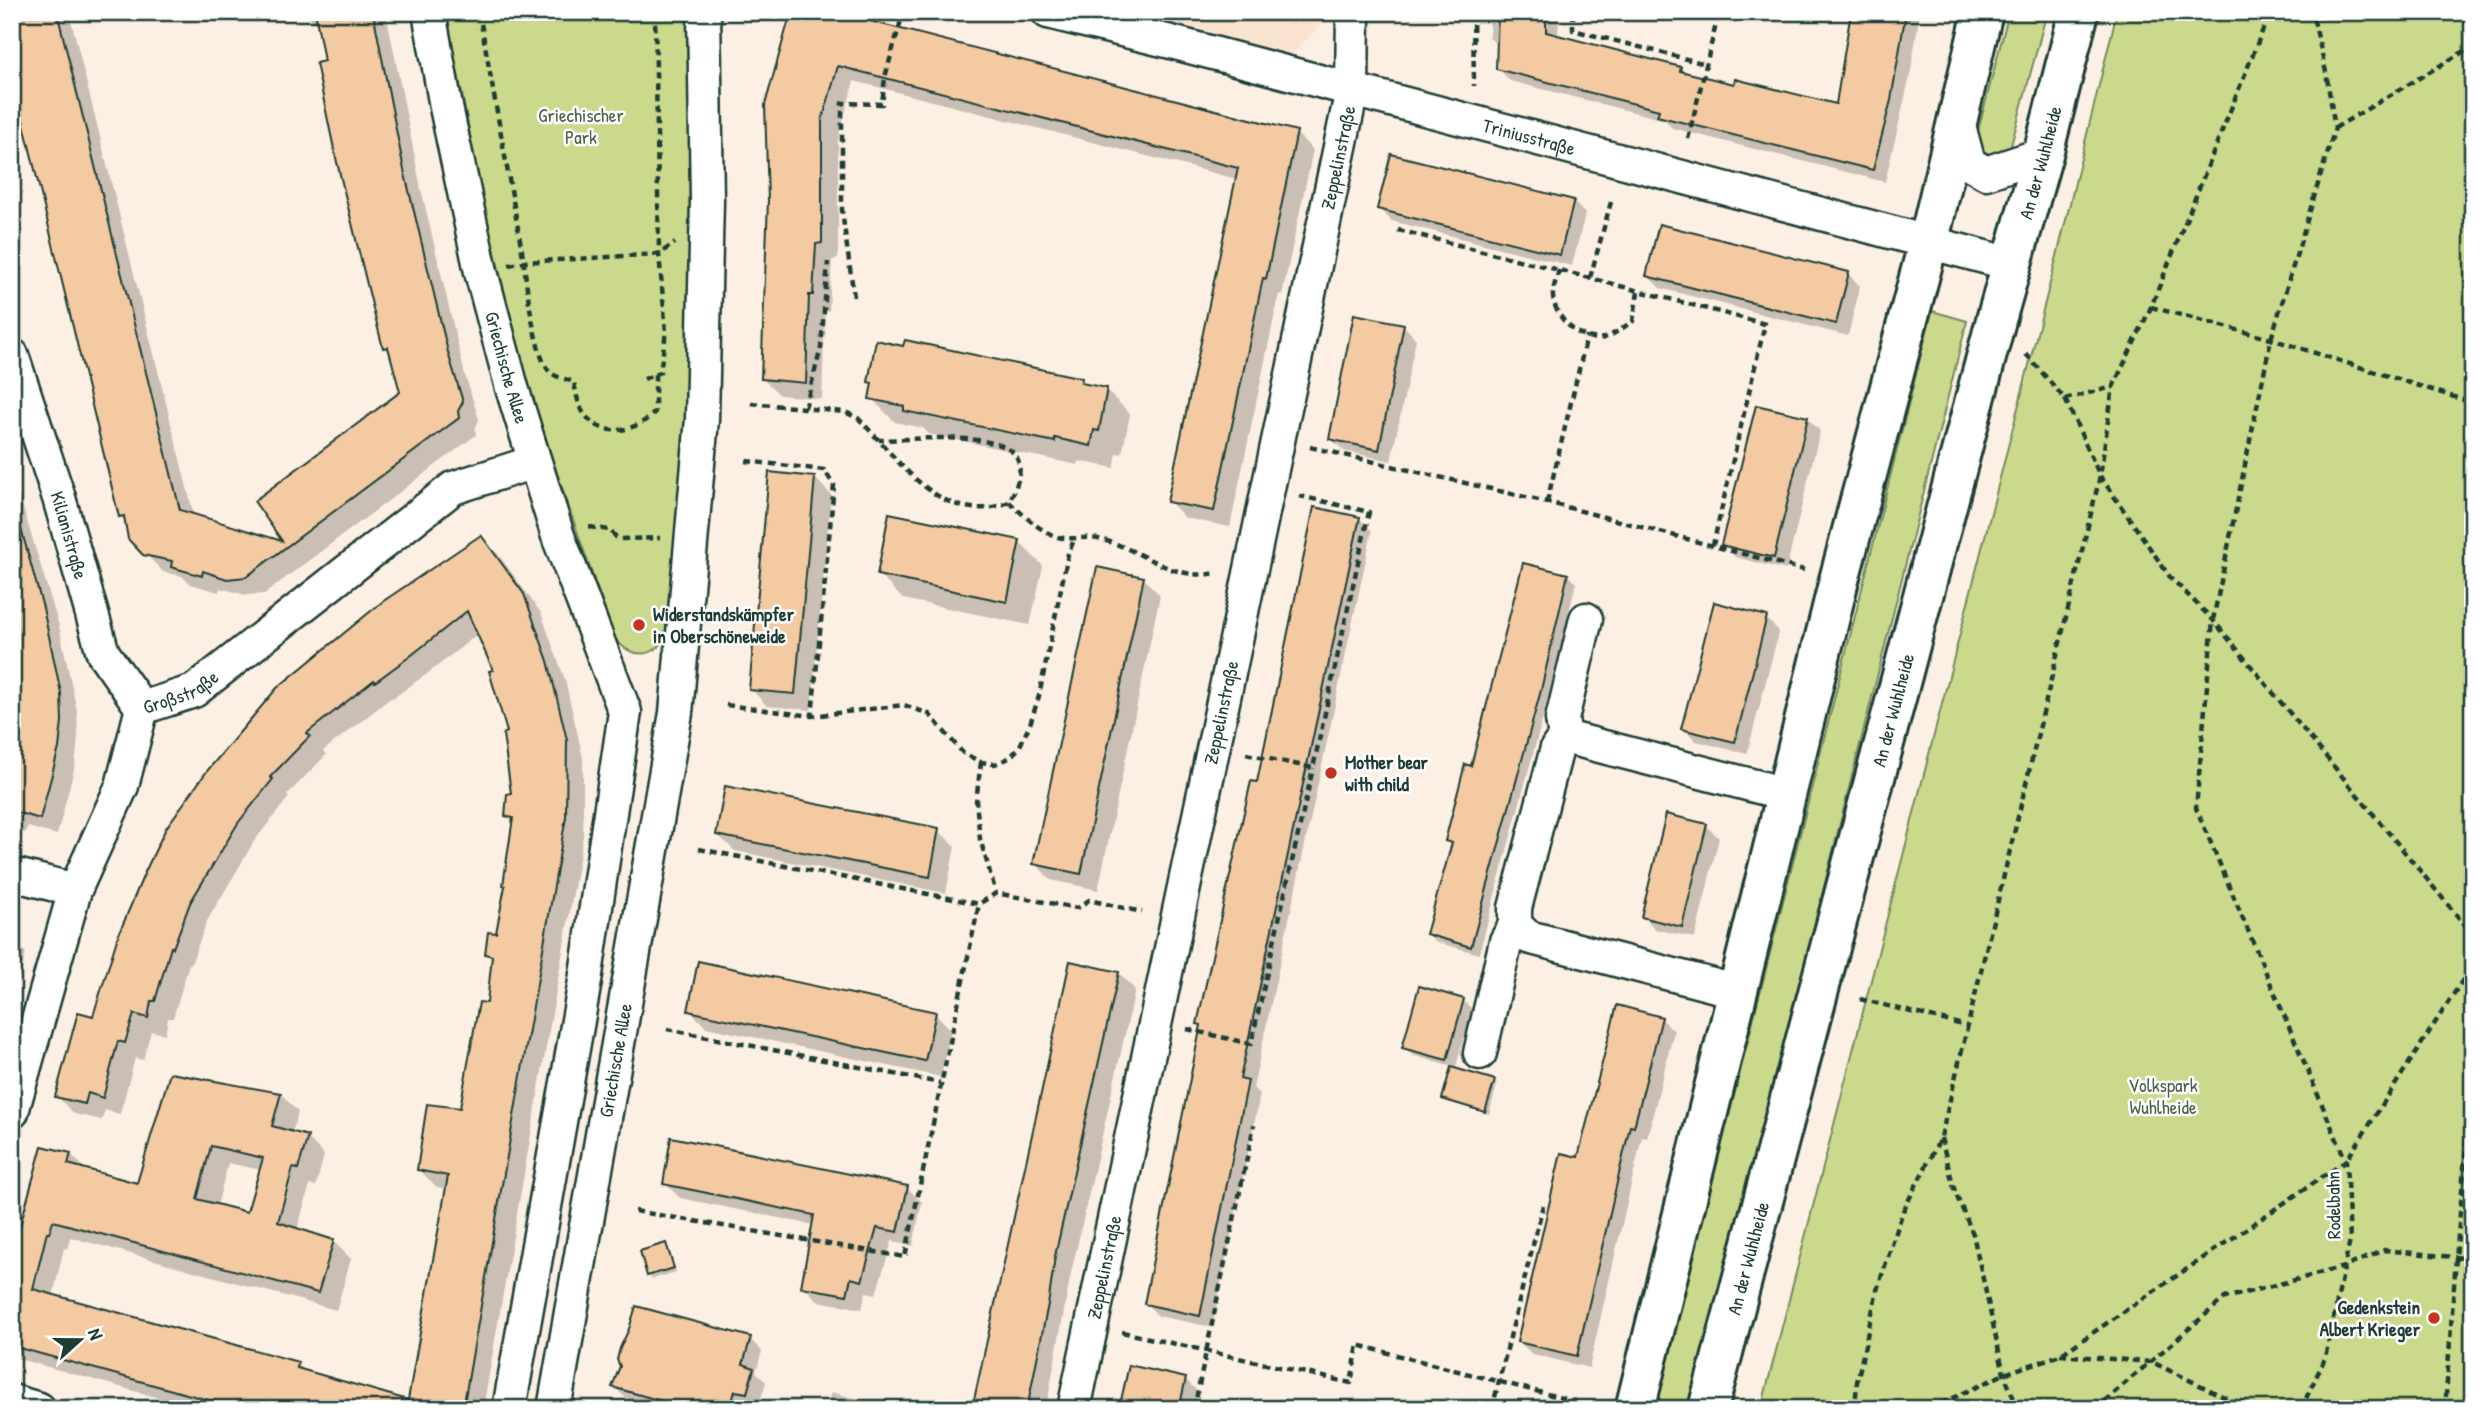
<svg xmlns="http://www.w3.org/2000/svg" width="2485" height="1421" viewBox="0 0 2485 1421" font-family="'Patrick Hand',sans-serif">
<rect width="100%" height="100%" fill="#fcefe3"/>
<filter id="ink" filterUnits="userSpaceOnUse"><feTurbulence type="fractalNoise" baseFrequency=".0143" numOctaves="2"/><feDisplacementMap in="SourceGraphic" scale="14" xChannelSelector="R" yChannelSelector="G"/><feConvolveMatrix kernelMatrix="1 2 1 2 8 2 1 2 1" color-interpolation-filters="sRGB"/></filter>
<g filter="url(#ink)">
<path fill="#fae4d0" d="M1118,12H1332V15L1288,57Z"/>
<path fill="#cbd98d" stroke="#758b60" stroke-width="2" d="M446,12H690L693,269L684,471L667,633C658,659 630,660 615,638C587,559 558,481 534,401C496,274 471,143 446,12Z
M2009,12H2047L2009,153L1987,158L1980,150L1978,131Z
M2117,12H2473V1409H1761L2059,248Z
M1932,311L1967,321L1692,1409H1655Z"/>
<path fill="#0003" fill-rule="evenodd" d="M12,12H69L194,516L286,544L402,393L392,356L384,347L320,28L309,17L308,12H386L421,189L465,375L479,420L475,429L476,435L264,594L246,595L220,588L219,592L190,584L182,576L163,572L130,538L127,523L120,516Z
M793,12L1296,133L1313,150L1282,295L1279,294L1230,527L1185,518L1169,501L1237,179L854,81L838,139V259L832,260L829,311L825,310L822,399L780,395L763,379Z
M1490,12H1559L1558,37L1680,68L1687,75L1837,106L1853,12H1920L1910,76L1885,182L1672,128L1665,120L1510,81L1498,68V47L1489,37Z
M1573,201L1585,214L1572,266L1392,221L1379,209Z
M1848,274L1860,286L1848,336L1660,288L1648,276Z
M1404,326L1416,339L1391,461L1344,451L1331,439Z
M1081,379L1088,386L1106,390L1130,414L1122,454L1117,453L1114,468L1079,461L1078,465L929,434L923,428L895,422L871,398L873,385L869,381Z
M1808,419L1820,431L1786,570L1735,557L1723,544Z
M12,472L59,626L77,711L78,738L75,765L57,835L28,827L25,833L12,829Z
M815,478L831,495L811,710L767,706L751,689Z
M1360,519L1372,531L1253,1088L1260,1095L1212,1327L1158,1316L1146,1303L1202,1026L1259,784Z
M480,537L498,554L541,613L565,680L583,758V836L483,1409H199L12,1357V1261L71,1154L87,1171L139,1185L281,1094L298,1112L292,1133L307,1137L324,1155L316,1186L310,1185L297,1230L333,1241L351,1259L336,1310L70,1237L67,1249L64,1248L53,1296L298,1364L307,1373L409,1402L447,1189L437,1187L419,1170L461,1110L488,1004L494,960L487,953L498,934L506,886L514,823L506,815L513,795L510,733L495,671L479,633L431,671L393,698L392,697L323,751L326,755L287,795L289,797L255,840L207,921L191,964H189L173,1018H168L165,1034L151,1031L143,1060L135,1058L120,1114L105,1110L102,1120L74,1114L57,1096L95,1018L120,937ZM228,1163L261,1170L248,1214L217,1206Z
M1019,542L1043,566L1030,625L903,599L879,575Z
M1567,575L1576,583L1548,698L1479,954L1436,942L1428,934L1452,846L1447,841L1472,768Z
M1144,579L1160,595L1098,890L1051,880L1035,863Z
M1766,618L1779,631L1747,754L1696,741L1683,728Z
M1706,826L1719,838L1695,938L1655,929L1643,916Z
M938,830L955,846L946,893L735,851L718,835Z
M12,939L26,953L12,1003Z
M1119,973L1135,990L1071,1273L1046,1409H974Z
M1463,1001L1472,1009L1455,1070L1494,1081L1497,1085L1489,1114L1447,1102L1444,1098L1453,1067L1412,1055L1404,1047Z
M690,1011L935,1013L951,1030L941,1077L706,1027Z
M1662,1019L1674,1031L1647,1138L1642,1137L1589,1368L1532,1354L1519,1342L1579,1159Z
M665,1183L907,1188L922,1202L913,1246L892,1241L876,1294L866,1292L862,1309L818,1301L803,1286L814,1225L680,1198Z
M666,1245L669,1249L676,1272L652,1279L648,1275Z
M750,1339L762,1351L756,1372L766,1382L759,1405L747,1402L745,1409H661L627,1399L614,1387Z
M1185,1379L1198,1392L1194,1409H1121Z
M831,1392L895,1409H826Z"/>
<path fill="#f4caa3" stroke="#1f3d34" stroke-width="2" fill-rule="evenodd" d="M12,12H57L180,510L282,541L254,501L400,392L388,347L383,348L376,321L335,154L316,63L324,61L315,12H373L404,170L449,356L463,402L458,411L459,418L246,577L227,579L203,571L202,576L171,567L172,561L143,555L128,539L124,516L119,517L12,75Z
M791,12H835L1297,131L1266,279L1263,278L1214,511L1167,502L1238,168L838,66L822,121V243L816,244L813,295H809L806,383L761,379L768,201L765,105Z
M1498,12H1546V32L1681,67L1680,71L1734,84L1735,79L1836,104L1851,12H1906L1891,100L1873,170L1657,116L1659,110L1496,69Z
M1391,154L1574,200L1560,255L1377,209Z
M1659,224L1849,272L1836,324L1646,276Z
M1354,314L1404,324L1379,450L1329,439Z
M876,340L903,346L905,340L1082,378L1081,383L1107,388L1099,431L1094,430L1091,446L1055,438V442L904,411V406L869,399L872,383L868,382Z
M1756,405L1808,417L1774,558L1721,545Z
M769,472L815,477L795,694L749,690Z
M1314,507L1360,517L1240,1079L1248,1081L1200,1316L1144,1304L1201,1025L1197,1024L1251,781L1257,782Z
M889,513L1020,540L1007,602L877,575Z
M20,525L43,608L61,693L62,721L59,748L40,819L12,811V527Z
M481,535L524,594L548,661L567,740L566,817L463,1409H241L12,1346V1255L42,1146L71,1153L68,1164L137,1183L170,1073L281,1093L272,1126L308,1136L298,1169L293,1168L278,1222L334,1240L318,1293L53,1221L49,1233L47,1232L33,1289L298,1362L297,1368L408,1400L448,1176L417,1170L427,1104L460,1108L479,1002L487,1003L492,956L485,954L488,932L496,933L505,886L503,885L513,818L505,816L507,794L511,793L503,734L507,732L489,671L493,670L467,611L413,654L375,682L374,680L307,733L310,736L270,777L273,779L238,823L190,903L173,948L171,947L155,1001H151L148,1018L134,1014L125,1043L118,1041L103,1098L88,1093L85,1104L55,1097L78,1012L93,1016L118,936L144,874L166,828L207,771L277,688L382,602ZM211,1146L263,1158L247,1212L197,1199Z
M1523,563L1568,574L1541,690L1471,947L1426,934L1452,843L1445,841L1465,764L1471,766Z
M1097,567L1144,577L1081,874L1033,864Z
M1714,602L1767,616L1735,742L1681,729Z
M725,786L939,828L930,877L716,835Z
M1666,814L1707,824L1682,927L1641,917Z
M698,961L936,1012L925,1061L688,1011Z
M1070,961L1119,972L1055,1256L1049,1299L1027,1409H972Z
M1419,986L1464,999L1447,1060L1402,1048Z
M1617,1005L1662,1017L1634,1127L1630,1126L1577,1356L1517,1342L1561,1153L1578,1157Z
M1451,1067L1495,1080L1485,1112L1442,1099Z
M671,1137L908,1186L898,1232L877,1228L862,1281L851,1278L847,1295L801,1287L814,1215L663,1184Z
M666,1243L674,1268L647,1276L640,1251Z
M636,1306L751,1337L743,1364L754,1368L747,1393L735,1391L730,1409H690L612,1387L620,1366L617,1360L620,1348L629,1329Z
M1129,1365L1186,1378L1179,1409H1119Z"/>
<g fill="none" stroke-linecap="round" stroke-linejoin="round">
<defs>
<g id="minor">
<path id="s1" d="M429,12L446,107L481,272L512,388L558,536L625,712L585,981L509,1409"/>
<path id="s2" d="M1048,12L1175,43L2011,264"/>
<path d="M1958,122L1969,163L1986,173L2043,154"/>
<path id="s3" d="M12,355L59,498L103,653L142,708"/>
<path id="s4" d="M142,708L194,691L453,488L534,462"/>
<path d="M1565,737L1786,794"/>
<path d="M12,874L75,890"/>
<path d="M1515,925L1528,937L1739,992"/>
<path d="M1480,1053L1506,941L1515,925V908L1557,748L1565,737L1562,719L1586,619"/>
<path d="M12,1112L75,890L122,786L142,708"/>
<path d="M12,1401L39,1409"/>
<path id="s5" d="M554,1409L676,713L702,419L707,200L704,12"/>
<path id="s6" d="M1074,1409L1352,90L1353,12"/>
</g>
<g id="major">
<path d="M1635,1409L1839,580L1928,244L1983,12"/>
<path id="s7" d="M1708,1409L1996,320L2043,154L2079,12"/>
</g>
</defs>
<use href="#minor" stroke="#1f3d34" stroke-width="37"/>
<use href="#major" stroke="#1f3d34" stroke-width="44"/>
<path stroke="#1f3d34" stroke-width="4.5" stroke-dasharray="7 5" stroke-linecap="butt" d="M479,12L524,262C526,284 535,356 549,371C554,377 566,379 574,382C576,393 578,406 585,415C604,439 636,432 655,412V374
M1473,12L1474,86
M1573,12V30L1706,64
M2469,12L2473,20
M2335,128L2473,46
M1688,139L1719,12
M1398,230L1559,270L1765,324L1713,545
M509,265L524,262L659,254L675,243
M1559,270C1557,278 1552,289 1553,297C1555,319 1582,343 1604,338C1614,335 1625,326 1633,321L1638,292
M1590,278L1611,202
M854,297L842,211V103L882,104L885,77L902,17
M2151,307L2271,339L2473,403
M2026,354L2065,399L2100,476L2170,577L2213,620L2473,935
M644,379L660,372L666,332L659,254L655,12
M2065,399L2113,387
M751,403L845,412L858,418C899,459 942,530 1009,502C1015,490 1025,469 1016,456C999,430 907,440 879,440
M805,408L821,348L828,262
M1310,447L1547,502L1804,570
M746,461L824,470L834,485L812,716
M1009,502C1024,515 1039,531 1058,537C1070,540 1079,537 1091,538C1135,542 1169,583 1216,573
M1547,502L1587,336
M589,527L610,530L616,537L622,539L660,538
M726,705L812,716L904,705L929,714L963,753L981,762L995,764L1009,758L1019,748L1030,724L1039,696L1068,554L1074,540
M1246,754L1313,768L1369,512L1300,496
M981,762L976,801L980,839L996,893
M699,849L979,904L996,893L1077,908L1089,900L1142,912
M2473,901V902
M1860,999L1967,1026
M667,1029L940,1083
M1187,1029L1251,1044L1313,768
M1941,1138L1955,1192L1973,1234L2004,1374L2018,1409
M635,1211L905,1257L979,904
M1122,1332L1351,1383L1358,1345L1593,1406
M2060,1355L2152,1362L2249,1409
M1194,1409L1254,1125
M1492,1409L1543,1205
M1855,1409L1857,1382L1877,1290L1903,1211L1941,1137L2100,476L2113,387L2151,307L2270,12
M1930,1409L2004,1374L2060,1355L2346,1161L2473,964
M2095,1409L2225,1298L2345,1267L2384,1250L2473,1259
M2301,1409L2325,1358L2350,1240L2346,1161L2196,808L2213,620L2271,339L2335,128L2326,72L2312,12
M2445,1409L2456,1258L2473,1067"/>
<use href="#minor" stroke="#fff" stroke-width="32"/>
<use href="#major" stroke="#fff" stroke-width="38"/>
</g>
</g>
<g fill="#c8321e" stroke="#fff" stroke-width="2.5">
<circle cx="639" cy="625" r="7"/>
<circle cx="1331" cy="773" r="7"/>
<circle cx="2434" cy="1318" r="7"/>
</g>
<g text-anchor="middle" dominant-baseline="central" stroke-width="5" stroke-linejoin="round" paint-order="stroke">
<g font-size="19" fill="#4a644a" stroke="#fff">
<text x="581" y="115">Griechischer<tspan x="581" dy="22">Park</tspan></text>
<text x="2163" y="1085">Volkspark<tspan x="2163" dy="22">Wuhlheide</tspan></text>
</g>
<g font-size="19" fill="#1f3d34" stroke="#fff">
<text stroke="none"><textPath href="#s2" startOffset="497">Triniusstraße</textPath></text>
<text stroke="none"><textPath href="#s6" startOffset="1279">Zeppelinstraße</textPath></text>
<text stroke="none"><textPath href="#s7" startOffset="1290">An der Wuhlheide</textPath></text>
<text stroke="none"><textPath href="#s1" startOffset="364">Griechische Allee</textPath></text>
<text stroke="none"><textPath href="#s3" startOffset="189">Kilianistraße</textPath></text>
<text stroke="none"><textPath href="#s4" startOffset="42">Großstraße</textPath></text>
<text stroke="none"><textPath href="#s7" startOffset="723">An der Wuhlheide</textPath></text>
<text stroke="none"><textPath href="#s6" startOffset="712">Zeppelinstraße</textPath></text>
<text stroke="none"><textPath href="#s5" startOffset="354">Griechische Allee</textPath></text>
<text transform="translate(2333 1205) rotate(-91)">Rodelbahn</text>
<text stroke="none"><textPath href="#s7" startOffset="156">An der Wuhlheide</textPath></text>
<text stroke="none"><textPath href="#s6" startOffset="145">Zeppelinstraße</textPath></text>
</g>
<g font-size="19" font-weight="bold" fill="#1f3d34" stroke="#fff" text-anchor="start">
<text x="653" y="614">Widerstandskämpfer<tspan x="653" dy="22">in Oberschöneweide</tspan></text>
<text x="1345" y="762">Mother bear<tspan x="1345" dy="22">with child</tspan></text>
<text x="2420" y="1307" text-anchor="end">Gedenkstein<tspan x="2420" dy="22">Albert Krieger</tspan></text>
</g>
</g>
<rect width="2485" height="1421" fill="none" stroke="#fff" stroke-width="42"/>
<rect x="21" y="21" width="2443" height="1379" fill="none" stroke="#1f3d34" stroke-width="2.5" filter="url(#ink)"/>
<g transform="translate(80 1340) rotate(69)" stroke="#ffffff" stroke-width="5" paint-order="stroke">
<path d="M0-5L12 26L0 18L-12 26Z" fill="#1f3d34"/>
<text y="-10" font-size="19" font-weight="bold" text-anchor="middle" fill="#1f3d34">N</text>
</g>
</svg>
